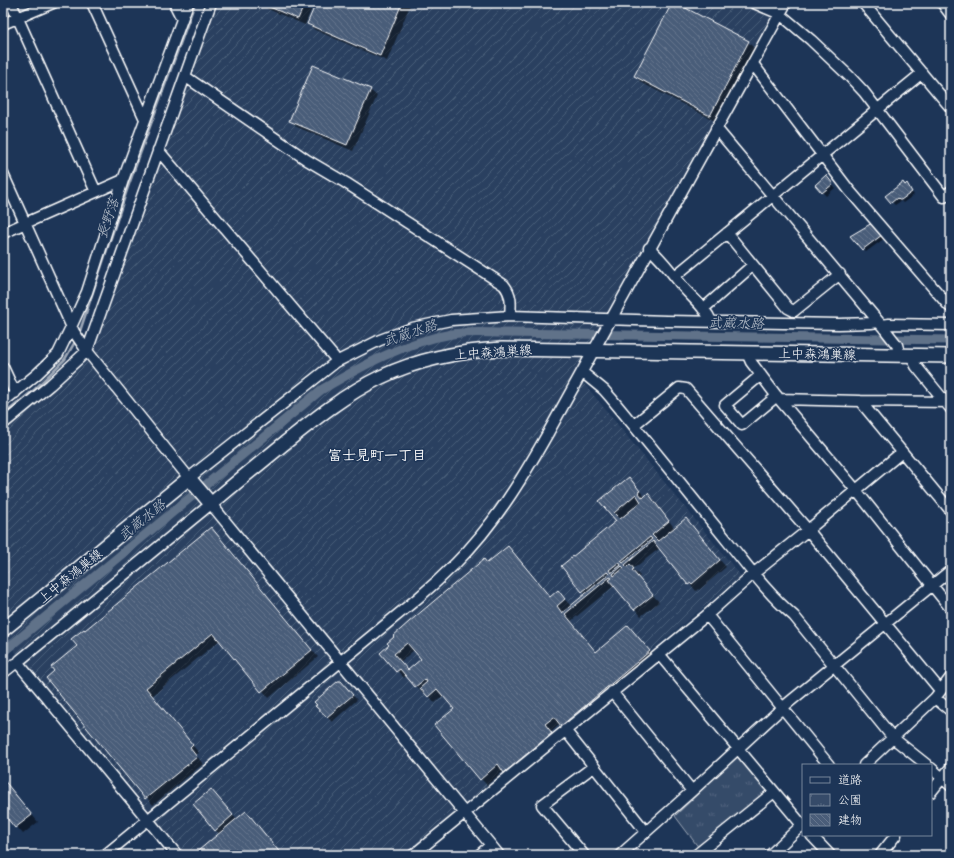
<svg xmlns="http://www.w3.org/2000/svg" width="954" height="858" viewBox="0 0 954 858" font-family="'Comic Neue','Klee One',sans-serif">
<defs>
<pattern id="industrial-furrows" width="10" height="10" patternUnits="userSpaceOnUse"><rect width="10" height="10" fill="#2a4161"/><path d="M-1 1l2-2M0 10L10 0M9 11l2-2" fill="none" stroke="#4a5e79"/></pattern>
<pattern id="park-tufts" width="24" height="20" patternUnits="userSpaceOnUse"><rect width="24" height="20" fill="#364b69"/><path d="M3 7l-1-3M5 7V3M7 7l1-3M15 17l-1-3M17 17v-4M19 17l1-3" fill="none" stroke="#546680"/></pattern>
<pattern id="building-back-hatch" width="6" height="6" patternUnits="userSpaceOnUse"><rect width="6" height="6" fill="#4a5d79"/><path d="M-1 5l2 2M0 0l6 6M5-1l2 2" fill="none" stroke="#65758d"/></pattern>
</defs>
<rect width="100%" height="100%" fill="#1d3557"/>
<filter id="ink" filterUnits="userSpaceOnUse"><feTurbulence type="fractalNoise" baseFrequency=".025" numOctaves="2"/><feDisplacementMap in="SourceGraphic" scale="8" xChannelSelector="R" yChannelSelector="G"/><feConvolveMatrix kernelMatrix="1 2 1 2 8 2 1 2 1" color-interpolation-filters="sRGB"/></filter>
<g filter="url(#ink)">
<path fill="url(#industrial-furrows)" d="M216,3H778L573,375L587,387L741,576L403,855H184L3,637V428L94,352Z"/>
<path fill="url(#park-tufts)" stroke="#9aa5b4" d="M737,756L768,792L699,848L675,816Z"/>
<path fill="#0007" fill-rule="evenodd" d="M261,3H314L305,25L268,9Z
M317,3H411L387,61L315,30L308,24Z
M673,3L748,42L755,49L717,122L642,83L635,76Z
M370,90L377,96L353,151L297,127L291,121Z
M828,180L835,188L826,196L816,185Z
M905,186L909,188L914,195L903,203L901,201L895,205L892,202Z
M872,224L885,238L866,252L852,236Z
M629,478L645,497L648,495L655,501L675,529L686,520L726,567L699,590L698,589L696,591L660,548L633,569L640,576L638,578L659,602L641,616L615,585L571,621L597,653L628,626L656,658L568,731L560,724L551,731L558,740L512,778L504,771L487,785L481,779L455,709L444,695L435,703L425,691L423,693L407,675L404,678L381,653L488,564L551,598L558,592L571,606L586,594L563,566L618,521L600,501ZM414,650L422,660L408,671L400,662Z
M217,535L318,657L269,698L220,640L152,696L199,753L196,755L203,764L153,805L47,678L78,646L85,631Z
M346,687L357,700L332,722L316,706Z
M3,780L38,822L23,834L3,811Z
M211,790L237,820L246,813L282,855H195L220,834L215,830Z"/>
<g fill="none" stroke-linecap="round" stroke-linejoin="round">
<path stroke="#a0aab8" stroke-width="2.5" d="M79,334L128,187L195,3
M3,415L35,389L65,359L76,340"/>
<path stroke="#617289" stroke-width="9" d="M3,652L321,390C362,366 404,342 452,334C470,331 489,333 507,333L951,340"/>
</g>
<path fill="url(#building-back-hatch)" stroke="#fff" fill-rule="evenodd" d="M260,3H305L298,19Z
M316,3H402L380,56L307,24Z
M672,3H676L749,41L710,116L634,76Z
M313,65L371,89L347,145L289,121Z
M826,175L833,184L822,193L815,185Z
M903,182L905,185L907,183L912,192L901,200H899L897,198L891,203L885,196Z
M872,223L882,235L862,250L850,236Z
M629,477L640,491L638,492L643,498L648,493L669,521L652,535L658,541L686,518L720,560L692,584L691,583L688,585L653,541L625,565L627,567L630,564L634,569L632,570L653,595L634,610L609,580L612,578L610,577L565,614L596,652L628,625L650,651L561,726L554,717L545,724L552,733L504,773L498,764L480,780L434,725L454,709L437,689L428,697L420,688L427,682L426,680L425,681L424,680L415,687L400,669L396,672L380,653L389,645L387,643L394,637L393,636L409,622L484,559L487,563L508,546L550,597L558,590L565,599L557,606L562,613L609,574L607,572L582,592L561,566L616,521L599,501ZM636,494L641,502L620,519L614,513ZM650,537L652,539L623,563L621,561ZM619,562L621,565L611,573L609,570ZM622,566L624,568L614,576L613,574ZM407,643L421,659L408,670L394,654Z
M211,527L312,650L261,692L213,633L146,688L193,745L190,748L197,757L145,799L46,678L54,671L51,667L77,646L71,639L84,629L85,630Z
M338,681H341L353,695L327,717L315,706L317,705L314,702Z
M3,779L32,815L15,828L3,813Z
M211,789L233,815L215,831L193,804Z
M246,811L282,855H193Z"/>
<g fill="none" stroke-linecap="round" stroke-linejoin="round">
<defs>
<path id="minor" d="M11,3L96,192
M92,3L145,119
M174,3L182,19
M754,3L780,14L811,40L849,76L864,92L944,197L951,191
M863,3L951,108
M942,3L951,15
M3,24L53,3
M753,64L849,190L949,306L951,305
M186,77L307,160L346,183L504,285C512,295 511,304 510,316
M716,128L883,327L897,345L900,355
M158,150L334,357L336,362
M3,174L74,332L87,351L189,478L336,362L380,340L412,328L451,320L510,316L667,321L839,324L871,323L878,322
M3,233L123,180
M727,233L788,308L794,311L840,274
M649,248C663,260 672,273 683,287C692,298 706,308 711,321
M675,276L922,73
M703,309L753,265
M882,325L889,324L951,325
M747,353L751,362L779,399L856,490L951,609
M911,355L916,366L951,409
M3,367L15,393
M582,372L604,390L611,398C651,446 690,495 729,543C750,569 768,594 794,616L893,738L927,765
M761,375L725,405L742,425L777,396
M779,399L860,401L951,402
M860,401L951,511
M3,402L37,374L58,354L71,327L87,292L123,180L188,3
M3,424L50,385L87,351L211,3
M634,425L679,388L686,389L808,530L902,452
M707,615L829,765
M659,654L802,825L803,824
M18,663L177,855
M3,673L13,665L18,663L20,660L211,504L499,855
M612,692L692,791
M935,698L951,711
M565,730L646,832
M864,765L935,698L951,677
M931,768L951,786
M931,792L951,767
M811,835L830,855
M105,855L418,598C431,587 444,575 456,563C494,525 522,479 548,433L786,3
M413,855L707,615L753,574L808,530L940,690
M479,855L491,845
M584,855L542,805L593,767
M620,855L692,791L782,708L951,570
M696,855L774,792
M770,855L802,825L803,827
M880,855L896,835"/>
<path id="major" d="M3,630L189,478L211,504C234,484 258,465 281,446C312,421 345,394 381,377C419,359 461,351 502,349L951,356"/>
</defs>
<use href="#minor" stroke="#fff" stroke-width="13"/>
<use href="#major" stroke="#fff" stroke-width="16"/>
<use href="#minor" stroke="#1d3557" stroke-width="10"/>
<use href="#major" stroke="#1d3557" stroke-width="13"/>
</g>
</g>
<g text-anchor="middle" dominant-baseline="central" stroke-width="3" stroke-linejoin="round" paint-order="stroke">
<g font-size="13" fill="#fff" stroke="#1d3557">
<text transform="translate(493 352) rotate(-4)">上中森鴻巣線</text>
<text transform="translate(817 354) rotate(1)">上中森鴻巣線</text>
<text transform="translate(70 576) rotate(-39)">上中森鴻巣線</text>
</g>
<g font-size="14" font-style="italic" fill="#b8c0ca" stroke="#1d3557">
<text transform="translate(108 218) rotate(-71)">長野落</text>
<text transform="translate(736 323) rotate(1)">武蔵水路</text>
<text transform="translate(410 333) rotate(-19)">武蔵水路</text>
<text transform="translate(142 520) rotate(-39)">武蔵水路</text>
</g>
<g font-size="14" font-weight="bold" fill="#fff" stroke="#1d3557">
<text x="377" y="455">富士見町一丁目</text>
</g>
</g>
<rect width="954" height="858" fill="none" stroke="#1d3557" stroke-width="16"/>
<rect x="8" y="8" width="938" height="842" fill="none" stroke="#fff" stroke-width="1.5" filter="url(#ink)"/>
<rect x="802" y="764" width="130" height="72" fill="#1d3557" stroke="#77869a"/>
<rect x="810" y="777" width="20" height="6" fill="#1d3557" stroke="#77869a"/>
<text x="838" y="784" font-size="12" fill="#ffffff">道路</text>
<rect x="810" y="794" width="20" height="12" fill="url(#park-tufts)" stroke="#77869a"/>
<text x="838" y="804" font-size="12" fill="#ffffff">公園</text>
<rect x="810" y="814" width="20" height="12" fill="url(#building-back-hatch)" stroke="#77869a"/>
<text x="838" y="824" font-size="12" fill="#ffffff">建物</text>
</svg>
